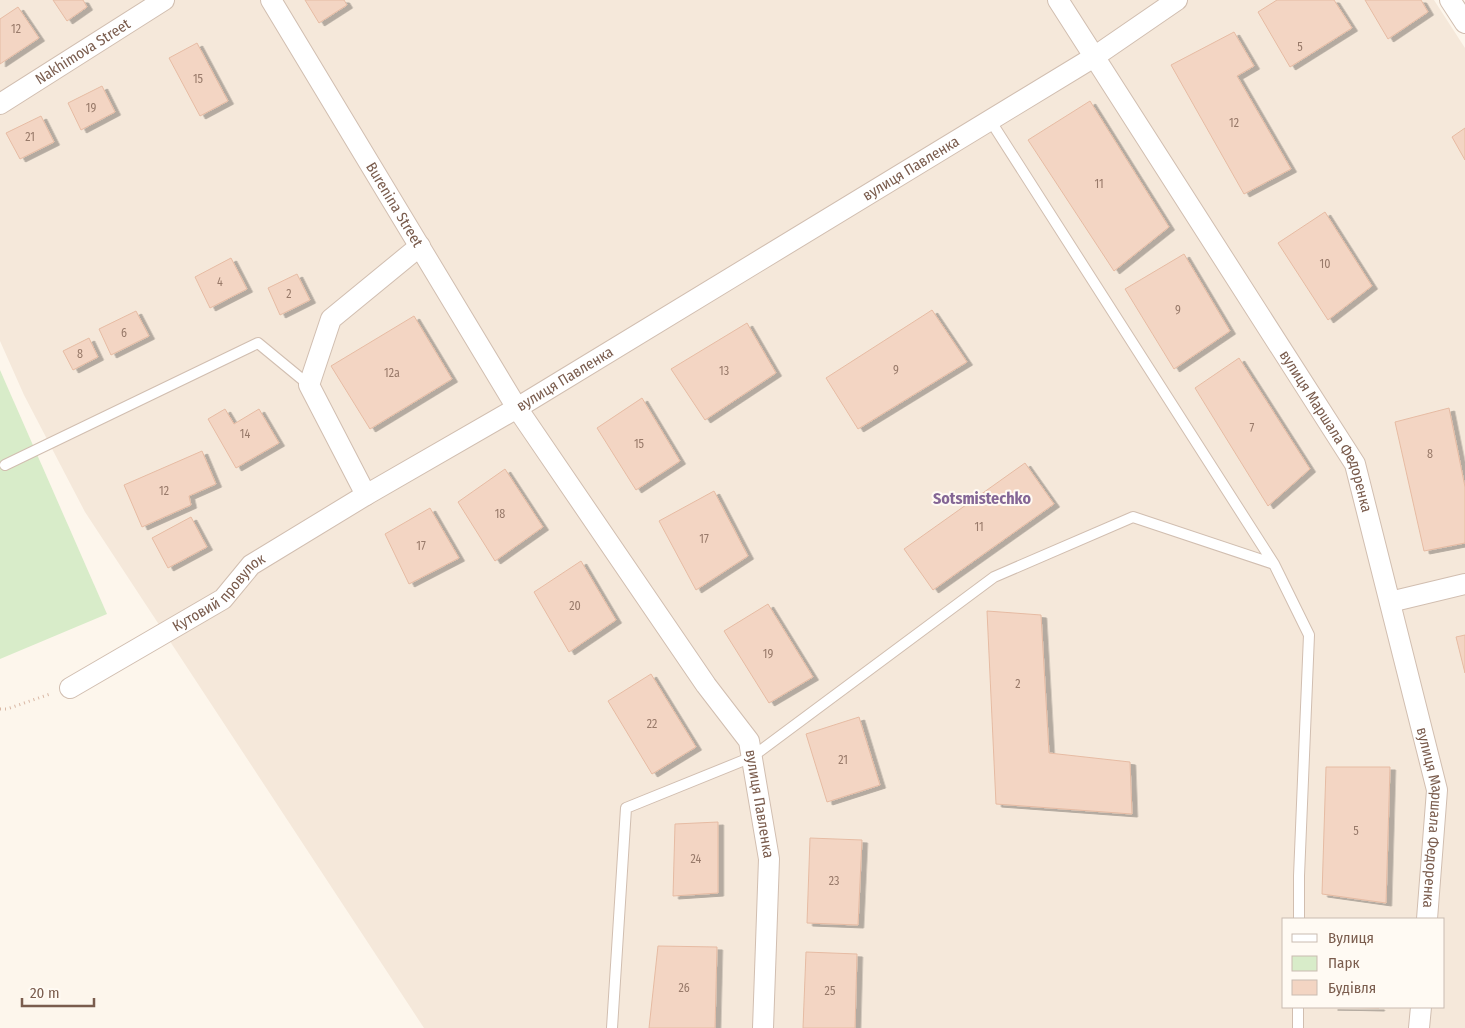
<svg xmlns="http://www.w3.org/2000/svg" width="1465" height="1028" viewBox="0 0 1465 1028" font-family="'Fira Sans Condensed',sans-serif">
<defs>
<filter id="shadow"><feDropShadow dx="5.5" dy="3" stdDeviation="0" flood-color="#0004"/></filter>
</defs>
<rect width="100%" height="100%" fill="#fdf6ec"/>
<path fill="#f5e8da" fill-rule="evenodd" d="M0,0H1434L1465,48V1028H424L85,512L24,395L0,341ZM1284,919H1444V1007H1284Z"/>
<path fill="#d8ecc9" d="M0,370L107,614L0,659Z"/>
<path fill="#f3d5c3" stroke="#e6bba3" filter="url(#shadow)" d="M53,0H83L87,7L67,21Z
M305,0H344L347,5L319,23Z
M1277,0H1334L1352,28L1290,67L1258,12Z
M1365,0H1421L1428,12L1388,39Z
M18,7L39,38L0,64V19Z
M1234,32L1254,66L1237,76L1291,169L1244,194L1171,65Z
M197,43L228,101L200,116L169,58Z
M102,86L115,112L81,130L68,103Z
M1090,101L1169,227L1114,271L1028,140Z
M41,116L54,142L20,159L6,133Z
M1465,128V160L1452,137Z
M1325,212L1372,286L1328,320L1278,243Z
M1184,254L1230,331L1174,369L1125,289Z
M231,258L247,289L210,308L195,277Z
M297,274L310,300L280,315L268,288Z
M932,310L967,362L858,429L826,378Z
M136,311L149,336L111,355L99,329Z
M414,316L452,379L370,429L331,366Z
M747,323L776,373L705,420L671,369Z
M89,338L98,357L73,370L63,351Z
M1239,358L1310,469L1268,506L1195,388Z
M642,398L680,461L636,490L597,428Z
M1449,408L1465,487V543L1424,551L1395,422Z
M225,409L234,424L259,409L279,443L236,468L208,419Z
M202,451L216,484L189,496L191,505L142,527L124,485Z
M1025,463L1054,504L933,590L904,549Z
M505,469L543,527L495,561L458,502Z
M714,491L748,556L696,590L659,521Z
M430,508L459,558L409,584L385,534Z
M191,517L207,547L168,568L152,538Z
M581,561L616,620L569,652L534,592Z
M768,604L813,677L769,703L724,631Z
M987,611L1041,615L1049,753L1130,762L1132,814L996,804Z
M1465,635V673L1456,637Z
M651,674L696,747L652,774L608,701Z
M859,717L880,785L827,802L806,734Z
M1326,767H1390L1386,903L1322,894Z
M718,822V893L673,896L675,824Z
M810,838L862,840L858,925L807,923Z
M658,946L717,947L715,1028H649Z
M806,952L857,954L855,1028H803Z
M1332,1007H1379V1008Z"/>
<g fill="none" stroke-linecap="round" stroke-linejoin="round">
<defs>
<path id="service" d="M990,120L1274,564L1309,635L1299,876V919
M5,465L258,343L309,385
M612,1028L626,808L752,757L994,577L1133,517L1274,564
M1298,1028V1007"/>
<g id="minor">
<path id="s1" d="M271,0L517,408L706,685L749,741L769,859L763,1028"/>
<path id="s2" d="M1058,0L1355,464L1437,790L1427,919"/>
<path d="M1450,0L1465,23"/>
<path id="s3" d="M0,104L164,0"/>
<path d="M366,495L309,385L331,319L420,246"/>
<path d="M1390,602L1465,584"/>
<path id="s4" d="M70,688L223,599L251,565L366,495L517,408L1094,57L1177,0"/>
<path d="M1419,1028L1421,1007"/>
</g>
</defs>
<use href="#service" stroke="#d1beb0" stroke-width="12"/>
<use href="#minor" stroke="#d1beb0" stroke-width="22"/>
<path stroke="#d9b8a5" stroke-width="3" stroke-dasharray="1 4" stroke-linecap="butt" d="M0,709H7L50,694"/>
<use href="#service" stroke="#fff" stroke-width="10"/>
<use href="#minor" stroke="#fff" stroke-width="20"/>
</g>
<g text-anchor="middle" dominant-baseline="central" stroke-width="4" stroke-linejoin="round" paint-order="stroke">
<g font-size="12" fill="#987a6a">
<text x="16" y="29">12</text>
<text x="1300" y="47">5</text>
<text x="198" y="79">15</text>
<text x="91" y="108">19</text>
<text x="1234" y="123">12</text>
<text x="30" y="137">21</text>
<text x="1099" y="184">11</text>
<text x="1325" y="264">10</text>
<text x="220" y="282">4</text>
<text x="289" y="294">2</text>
<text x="1178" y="310">9</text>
<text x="124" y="333">6</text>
<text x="80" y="354">8</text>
<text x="896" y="370">9</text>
<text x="724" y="371">13</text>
<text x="392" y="373">12а</text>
<text x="1252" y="428">7</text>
<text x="245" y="434">14</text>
<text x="639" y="444">15</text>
<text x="1430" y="454">8</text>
<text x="164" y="491">12</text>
<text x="500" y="514">18</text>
<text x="979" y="527">11</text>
<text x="704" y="539">17</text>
<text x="421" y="546">17</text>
<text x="575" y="606">20</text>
<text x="768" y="654">19</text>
<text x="1018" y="684">2</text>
<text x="652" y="724">22</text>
<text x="843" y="760">21</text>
<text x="1356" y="831">5</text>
<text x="696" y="859">24</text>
<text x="834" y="881">23</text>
<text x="684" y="988">26</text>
<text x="830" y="991">25</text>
</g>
<g font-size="15" fill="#7a5c4d" stroke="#fffaf3">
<text stroke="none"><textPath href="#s3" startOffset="98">Nakhimova Street</textPath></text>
<text stroke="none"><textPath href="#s4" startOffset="991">вулиця Павленка</textPath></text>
<text stroke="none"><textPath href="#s1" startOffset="239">Burenina Street</textPath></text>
<text stroke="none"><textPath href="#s4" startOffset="586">вулиця Павленка</textPath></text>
<text stroke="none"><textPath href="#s2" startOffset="509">вулиця Маршала Федоренка</textPath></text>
<text stroke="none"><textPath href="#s4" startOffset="178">Кутовий провулок</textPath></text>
<text stroke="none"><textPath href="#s1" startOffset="946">вулиця Павленка</textPath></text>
<text stroke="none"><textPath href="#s2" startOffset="914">вулиця Маршала Федоренка</textPath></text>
</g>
<g font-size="16" font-weight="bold" fill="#846695" stroke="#fffaf3">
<text x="982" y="498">Sotsmistechko</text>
</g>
</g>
<rect x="1282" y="918" width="162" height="90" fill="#fffaf3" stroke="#cabbb1"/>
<rect x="1292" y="934" width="25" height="8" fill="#ffffff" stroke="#cabbb1"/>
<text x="1328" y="943" font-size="15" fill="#7a5c4d">Вулиця</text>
<rect x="1292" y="956" width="25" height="15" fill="#d8ecc9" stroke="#cabbb1"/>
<text x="1328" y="968" font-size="15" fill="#7a5c4d">Парк</text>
<rect x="1292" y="980" width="25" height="15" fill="#f3d5c3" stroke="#cabbb1"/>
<text x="1328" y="993" font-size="15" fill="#7a5c4d">Будівля</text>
<path d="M22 998v8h72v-8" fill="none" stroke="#7a5c4d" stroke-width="2.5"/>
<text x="30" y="998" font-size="15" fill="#7a5c4d" stroke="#fffaf3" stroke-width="4" paint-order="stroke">20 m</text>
</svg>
